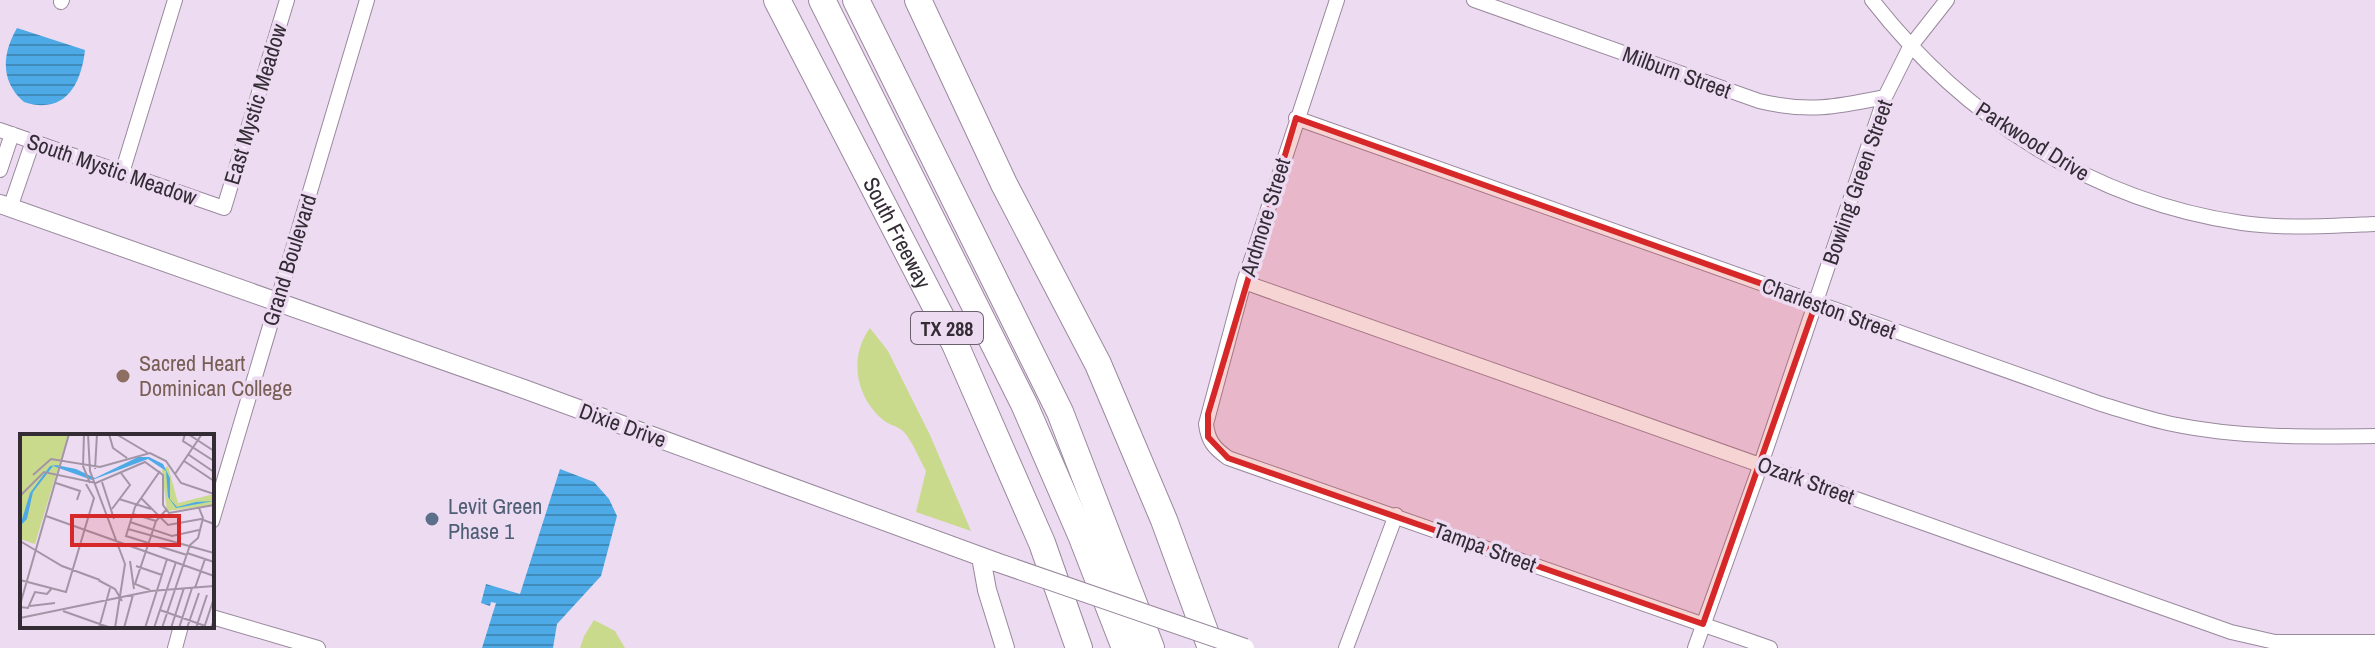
<svg xmlns="http://www.w3.org/2000/svg" width="2375" height="648" viewBox="0 0 2375 648" font-family="'Archivo Narrow',sans-serif">
<defs>
<pattern id="water-rules" width="6" height="5" patternUnits="userSpaceOnUse" patternTransform="scale(2)"><rect width="6" height="5" fill="#4daae6"/><path d="M0 2.5h6" fill="none" stroke="#418bbb"/></pattern>
</defs>
<rect width="100%" height="100%" fill="#eddbf2"/>
<path fill="#c9da8d" d="M870,328L888,351L930,435L971,531L916,512L926,471C919,459 913,442 904,432C898,426 888,425 882,419C855,396 849,356 870,328Z
M594,620L615,631L625,648H580L584,636Z"/>
<path fill="url(#water-rules)" d="M17,28L85,50C81,86 64,115 24,102C0,81 2,54 17,28Z
M560,469L594,482L609,499L617,516L601,576L557,624L553,648H482L496,603L491,602L490,606L481,603L486,584L520,594Z"/>
<g fill="none" stroke-linecap="round" stroke-linejoin="round">
<defs>
<path id="minor" d="M1337,0L1244,282L1206,424C1208,441 1214,448 1228,458L1770,648
M1474,0L1759,101C1808,113 1836,107 1885,97
M1872,0C1964,118 2092,201 2242,223C2286,229 2331,226 2375,224
M61,2L62,0
M1296,118L2101,404C2125,411 2148,419 2172,424C2239,438 2308,437 2375,436
M0,130L224,208L287,0
M0,170L12,134
M122,173L175,0
M10,208L33,141
M1244,282L2231,632L2275,642H2375
M212,521L367,0
M212,617L318,648
M175,648L181,626
M1346,648L1396,515
M1695,648L1761,464L1885,97L1910,47L1947,0"/>
<path id="tertiary" d="M0,204L524,389L996,562
M981,557L987,590L1005,648"/>
<g id="motorway">
<path id="s1" d="M777,0L955,344L1042,543L1079,648"/>
<path d="M822,0L1024,404L1081,535L1125,648"/>
<path d="M856,0L1060,412L1151,648"/>
<path d="M918,0L1004,184L1098,364L1164,520L1211,648"/>
</g>
</defs>
<use href="#minor" stroke="#99899d" stroke-width="16"/>
<use href="#tertiary" stroke="#99899d" stroke-width="20"/>
<use href="#motorway" stroke="#99899d" stroke-width="28"/>
<use href="#minor" stroke="#fff" stroke-width="14"/>
<use href="#tertiary" stroke="#fff" stroke-width="18"/>
<use href="#motorway" stroke="#fff" stroke-width="26"/>
<defs>
<path id="tertiary-bridge" d="M996,562L1245,648"/>
</defs>
<use href="#tertiary-bridge" stroke="#99899d" stroke-width="20" stroke-linecap="butt"/>
<use href="#tertiary-bridge" stroke="#fff" stroke-width="18"/>
</g>
<path fill="#d62828" fill-opacity="0.2" stroke="#d62828" stroke-width="6" stroke-linejoin="round" d="M1296,118L1816,303L1703,624L1228,458L1208,437V414Z"/>
<circle fill="#8d6e63" stroke="#eddbf2" stroke-width="3" cx="123" cy="376" r="8"/>
<circle fill="#5c6f8a" stroke="#eddbf2" stroke-width="3" cx="432" cy="519" r="8"/>
<g text-anchor="middle" dominant-baseline="central" stroke-width="7" stroke-linejoin="round" paint-order="stroke">
<rect fill="#eddbf2" stroke="#6b606e" stroke-width="2" x="911" y="312" width="72" height="32" rx="6"/>
<g font-size="20" font-weight="bold" fill="#332c35">
<text x="947" y="328">TX 288</text>
</g>
<g font-size="22" fill="#332c35" stroke="#eddbf2">
<text transform="translate(1677 72) rotate(20)">Milburn Street</text>
<text transform="translate(255 104) rotate(-73)">East Mystic Meadow</text>
<text transform="translate(2033 141) rotate(32)">Parkwood Drive</text>
<text transform="translate(112 169) rotate(19)">South Mystic Meadow</text>
<text transform="translate(1857 182) rotate(-71)">Bowling Green Street</text>
<text transform="translate(1265 217) rotate(-73)">Ardmore Street</text>
<text stroke="none"><textPath href="#s1" startOffset="262">South Freeway</textPath></text>
<text transform="translate(289 260) rotate(-73)">Grand Boulevard</text>
<text transform="translate(1829 308) rotate(20)">Charleston Street</text>
<text transform="translate(623 425) rotate(20)">Dixie Drive</text>
<text transform="translate(1806 480) rotate(20)">Ozark Street</text>
<text transform="translate(1485 547) rotate(20)">Tampa Street</text>
</g>
<g font-size="22" fill="#785e54" stroke="#eddbf2" text-anchor="start">
<text x="139" y="363">Sacred Heart<tspan x="139" dy="25">Dominican College</tspan></text>
</g>
<g font-size="22" fill="#4e5e75" stroke="#eddbf2" text-anchor="start">
<text x="448" y="506">Levit Green<tspan x="448" dy="25">Phase 1</tspan></text>
</g>
</g>
<g transform="translate(20 434)">
<rect width="194" height="194" fill="#eddbf2"/>
<path d="M0,0L48,1L15,110L0,105ZM148,32L158,69L194,60V71L147,77L142,36Z" fill="#c9da8d"/>
<path d="M118,23H129L143,30L150,44V65L157,73L176,68L194,67L156,74L148,63L146,37L128,25L72,46L33,32L13,58L7,85L0,92L10,59L30,32L36,31L56,35L75,44Z" fill="#4daae6"/>
<path fill="none" stroke="#a395a6" stroke-width="2" d="M64,0L63,32L70,49M68,0L70,37L105,130L95,194M89,0L93,14L107,24M96,0L128,19M165,0L163,7L194,27M168,0L194,17M169,21L194,38M164,27L194,47M75,35L77,0M140,37L115,73L106,102L167,121M155,40L182,0M13,41L31,25L80,33L130,19L146,27L161,49L194,60M82,48L94,85M36,49L60,57L57,66M0,62L24,38L76,49L125,28L143,41V71L149,79L194,71M121,64L148,91L181,85L194,90M99,65L131,75M92,75L110,51L101,39M113,80L136,87M26,82L194,142M110,88L152,102L179,96M108,95L194,119M0,107L42,132L80,146M167,119L194,128M110,127L114,155M116,132L142,141M0,146L46,158L74,64L66,50M78,146L95,155L102,167M175,154L185,125M130,156L115,150L136,87L146,76M0,171L49,0M10,172L35,169M0,173L8,174L15,158L27,160L32,154M140,176L191,194L194,186M43,177L91,194M0,184L131,157L194,152M79,194L90,154M104,194L113,161M125,194L147,125M134,194L156,128M142,194L170,111L178,104L183,84L179,74M151,194L164,154M159,194L172,154M167,194L179,159M176,194L187,161M184,194L194,164"/>
<path fill="#d62828" fill-opacity="0.15" stroke="#d62828" stroke-width="4" d="M52,82H159V111H52Z"/>
<rect width="194" height="194" fill="none" stroke="#332c35" stroke-width="4"/>
</g>
</svg>
